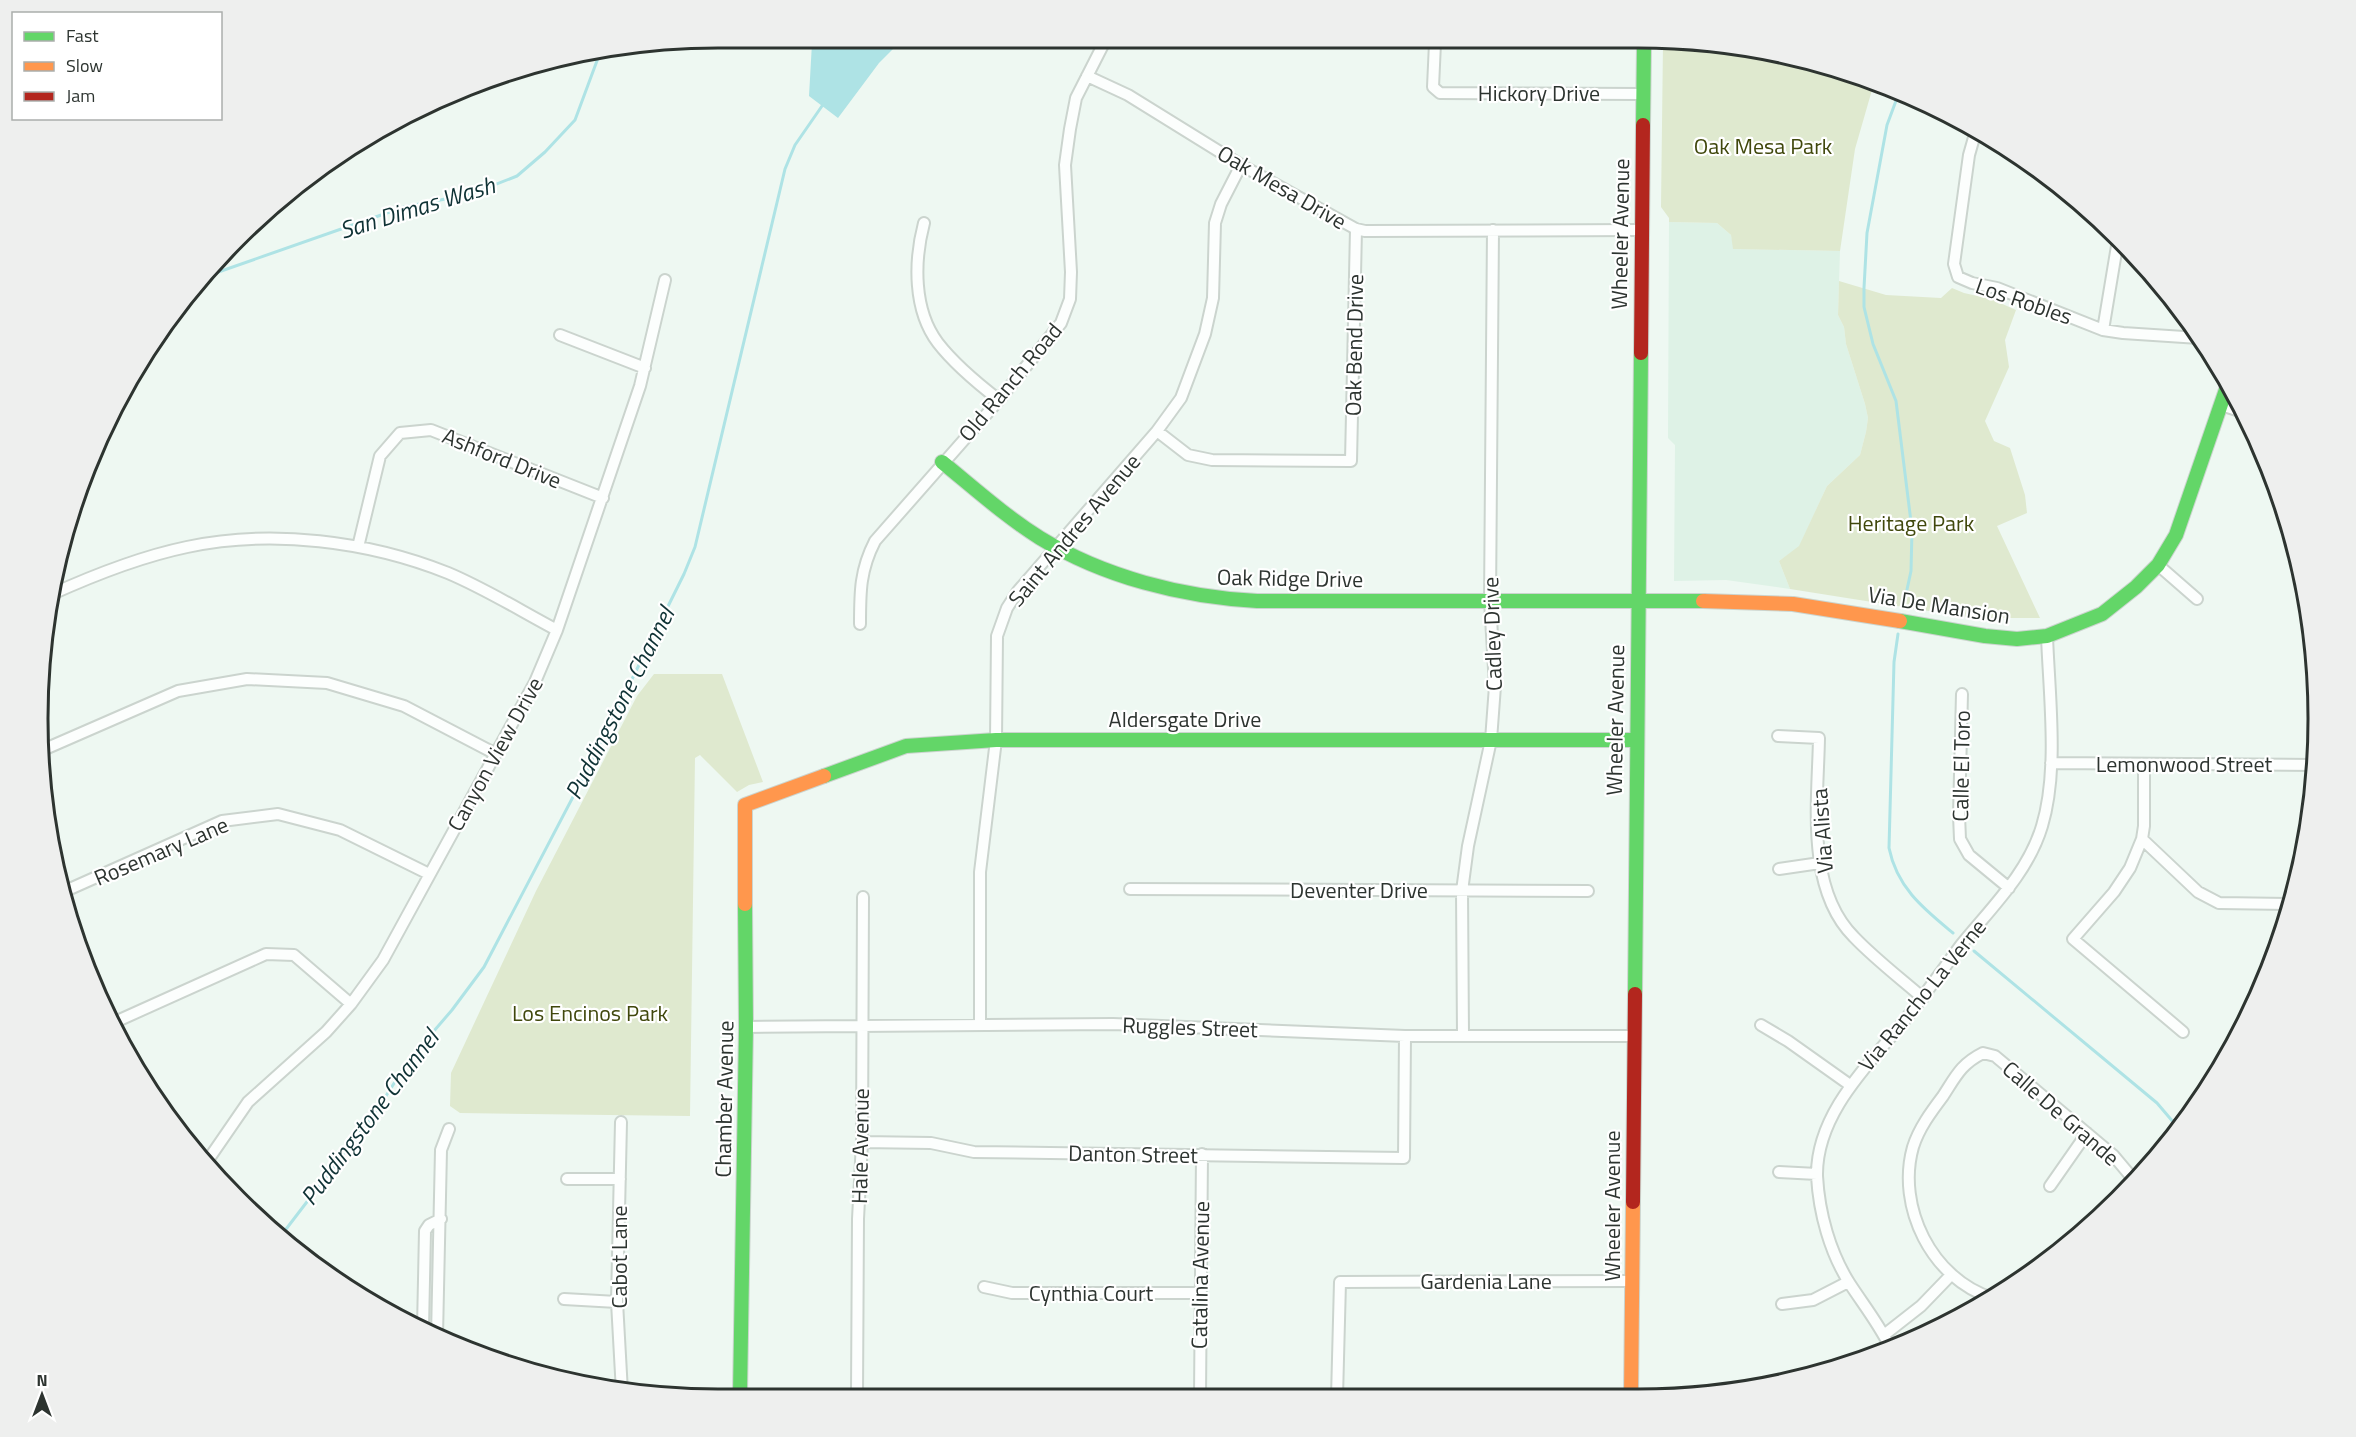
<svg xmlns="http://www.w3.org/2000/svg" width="2356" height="1437" viewBox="0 0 2356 1437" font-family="'Titillium Web',sans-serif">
<rect width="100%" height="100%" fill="#eef8f2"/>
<path fill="#def2e6" d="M1669,222L1717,223L1731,235L1734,249L1840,251L1838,315L1844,327L1846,344L1865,404L1868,418L1866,432L1860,455L1827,486L1799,547L1779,561L1790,589L1726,580L1674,581L1675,445L1668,438Z"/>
<path fill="#dfe9cf" d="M1663,43H1726L1874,83L1855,149L1840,251L1733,249L1731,235L1717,223L1669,222V218L1661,207Z
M1839,281L1886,295L1941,298L1952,288L1964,293L1991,299L2016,310L2005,340L2009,367L1985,421L1994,441L2010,448L2025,495L2027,513L1997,526L2040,618H1973L1790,589L1779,561L1799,546L1827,486L1860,455L1866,432L1868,418L1865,404L1846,344L1844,327L1838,315Z
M654,674H722L763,782L749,785L737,792L700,755L695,758L690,1116L460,1113L450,1106L451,1073L536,891L637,696Z"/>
<path fill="#aee3e5" d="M812,43H899L879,63L838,118L809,96Z"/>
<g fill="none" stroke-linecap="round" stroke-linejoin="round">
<path stroke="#aee3e5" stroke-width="3" d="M1900,90L1887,125L1867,233L1864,288V307L1873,344L1896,401L1912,530L1911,571L1903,608
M204,277L404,207L471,194L517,176L545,152L575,120L601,50
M1898,634L1894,662L1889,848C1897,888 1924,909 1953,933
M1974,951L2157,1103L2180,1130
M280,1237L375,1113L409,1060L452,1010L484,967L586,772L684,574L695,547L785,169L795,145L822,106"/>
<defs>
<path id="street" d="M1435,43L1433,87L1440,93L1643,94
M1087,76L1128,95L1241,165L1356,229L1365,231L1641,230
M1975,134L1969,155L1954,264L1958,277L1972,283L1997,288L2103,330L2123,333L2199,338
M924,223C914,261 913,310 938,343C955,365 977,383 999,400
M2103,330L2118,240
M560,335L645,368
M2221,405L2243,412
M1157,431L1188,455L1212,460L1351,461L1356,229
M358,547L380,456L400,433L431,430L603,498
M2158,565L2197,599
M50,595C94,575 139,557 187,547C272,529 368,541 448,573C486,589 521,611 557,630
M860,624C860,592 860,570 875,541L999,400L1061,323L1070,299L1071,272L1065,165L1070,129L1076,98L1104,43
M1962,694L1959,815L1960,839L1969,855L2009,888
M1778,736L1819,738C1818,800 1805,888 1854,937C1875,959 1900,978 1923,998
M40,749H45L178,691L247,679L327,683L404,706L496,754
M2051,763L2317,765
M2144,764V826L2142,839L2198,892L2219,903L2292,904
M2142,839L2130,868L2114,892L2073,939L2183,1032
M1779,869L1820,863
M1130,889L1588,891
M63,892L222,821L278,814L340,830L429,874
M115,1022L266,954L294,955L351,1004
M980,1025V872L996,740L997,636L1007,608L1018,591L1157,431L1181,398L1205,334L1213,298L1215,223L1221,204L1241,165
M1761,1025L1788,1041L1850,1085
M746,1027L1113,1024L1405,1036H1633
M1463,1035L1462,891L1468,846L1491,740L1495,686L1490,601L1493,230
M621,1122L617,1302L622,1392
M862,1142L931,1143L974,1152L1404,1158L1405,1036
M206,1163L248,1102L326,1032L351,1004L383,960L535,682L557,630L640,386L665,280
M1779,1172L1817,1174
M567,1179H620
M2050,1186L2087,1133
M984,1287L1012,1293H1199
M1992,1298C1932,1279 1896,1207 1913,1147C1919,1128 1931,1112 1943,1096C1956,1076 1961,1064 1983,1053L1995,1056L2113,1155L2134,1180
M564,1299L617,1302
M1782,1304L1813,1300L1848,1282
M423,1328L425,1231L429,1225L441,1219
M1884,1335L1921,1306L1950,1276
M437,1336L441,1150L449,1129
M1889,1345C1878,1323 1863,1304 1850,1284C1830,1253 1819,1213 1817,1176C1816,1116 1865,1068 1901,1025C1922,999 1941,972 1961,945C1991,908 2028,873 2042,826C2059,770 2049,694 2047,636
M857,1395L858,1219L862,1142L863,897
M1200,1396L1202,1154
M1337,1397L1340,1282L1632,1281"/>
<path id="fast" d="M1643,125L1644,43
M942,462C974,488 1005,516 1040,538C1104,577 1182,597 1257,601H1703
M1900,621L1985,636L2017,639L2047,636L2102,614L2136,587L2158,565L2176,535L2229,381
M824,776L906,746L996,740H1636
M1635,994L1641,353
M740,1394L746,1027L745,904"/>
<path id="slow" d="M1703,601L1793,604L1900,621
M745,904V805L824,776
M1631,1398L1633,1202"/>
<path id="jam" d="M1641,353L1643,125
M1633,1202L1635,994"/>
</defs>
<use href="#street" stroke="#cbd4ce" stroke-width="14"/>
<use href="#fast" stroke="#cbd4ce" stroke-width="16"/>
<use href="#slow" stroke="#cbd4ce" stroke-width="16"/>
<use href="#jam" stroke="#cbd4ce" stroke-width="16"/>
<use href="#street" stroke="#fcfefd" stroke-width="10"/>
<use href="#fast" stroke="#63d668" stroke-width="14"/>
<use href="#slow" stroke="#ff974d" stroke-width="14"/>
<use href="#jam" stroke="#b3261e" stroke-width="14"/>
</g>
<g text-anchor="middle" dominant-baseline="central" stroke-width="4.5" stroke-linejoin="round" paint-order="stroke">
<g font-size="22" fill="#2d3430" stroke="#fff">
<text x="1539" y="93">Hickory Drive</text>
<text transform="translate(1282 187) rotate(30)">Oak Mesa Drive</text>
<text transform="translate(1620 234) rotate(-89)">Wheeler Avenue</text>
<text transform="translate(2024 301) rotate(19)">Los Robles</text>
<text transform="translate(1354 345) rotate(-89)">Oak Bend Drive</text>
<text transform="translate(1010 382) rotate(-50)">Old Ranch Road</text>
<text transform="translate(502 458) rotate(22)">Ashford Drive</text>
<text transform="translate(1074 530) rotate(-50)">Saint Andres Avenue</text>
<text transform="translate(1290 578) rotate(1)">Oak Ridge Drive</text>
<text transform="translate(1939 605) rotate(9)">Via De Mansion</text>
<text transform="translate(1492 634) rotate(-92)">Cadley Drive</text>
<text x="1185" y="719">Aldersgate Drive</text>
<text transform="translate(1615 720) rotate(-89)">Wheeler Avenue</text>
<text transform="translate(495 754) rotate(-61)">Canyon View Drive</text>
<text x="2184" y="764">Lemonwood Street</text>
<text transform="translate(1961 766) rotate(-89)">Calle El Toro</text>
<text transform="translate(1822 831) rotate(-94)">Via Alista</text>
<text transform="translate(161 851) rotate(-23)">Rosemary Lane</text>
<text x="1359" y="890">Deventer Drive</text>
<text transform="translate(1922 995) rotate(-51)">Via Rancho La Verne</text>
<text transform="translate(1190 1027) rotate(2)">Ruggles Street</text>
<text transform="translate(724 1099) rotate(-89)">Chamber Avenue</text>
<text transform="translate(2061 1113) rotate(41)">Calle De Grande</text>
<text transform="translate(860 1146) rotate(-89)">Hale Avenue</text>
<text transform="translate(1133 1154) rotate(1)">Danton Street</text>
<text transform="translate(1612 1206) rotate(-90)">Wheeler Avenue</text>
<text transform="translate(619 1257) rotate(-90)">Cabot Lane</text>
<text transform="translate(1200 1275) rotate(-89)">Catalina Avenue</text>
<text x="1486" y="1281">Gardenia Lane</text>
<text x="1091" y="1293">Cynthia Court</text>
</g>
<g font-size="22" fill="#40480c" stroke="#fff">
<text x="1763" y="146">Oak Mesa Park</text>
<text x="1911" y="523">Heritage Park</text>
<text x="590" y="1013">Los Encinos Park</text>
</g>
<g font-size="24" font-style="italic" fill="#0f3235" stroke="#fff">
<text transform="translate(417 207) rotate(-17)">San Dimas Wash</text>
<text transform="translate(619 703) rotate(-63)">Puddingstone Channel</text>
<text transform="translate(369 1117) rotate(-53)">Puddingstone Channel</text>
</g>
</g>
<path d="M0 0H2356V1437H0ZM718 48H1638A670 670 0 0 1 2308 718V719A670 670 0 0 1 1638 1389H718A670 670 0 0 1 48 719V718A670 670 0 0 1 718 48Z" fill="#eeefee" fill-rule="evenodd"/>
<path fill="none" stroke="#2d3430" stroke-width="3" d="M718 48H1638A670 670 0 0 1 2308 718V719A670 670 0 0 1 1638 1389H718A670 670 0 0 1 48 719V718A670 670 0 0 1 718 48Z"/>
<rect x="12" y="12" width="210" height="108" fill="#ffffff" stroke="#abaeac" stroke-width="1.5"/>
<rect x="24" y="32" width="30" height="9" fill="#63d668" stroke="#abaeac" stroke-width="1.5"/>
<text x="66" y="42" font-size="18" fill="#2d3430">Fast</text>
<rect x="24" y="62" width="30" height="9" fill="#ff974d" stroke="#abaeac" stroke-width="1.5"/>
<text x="66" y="72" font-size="18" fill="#2d3430">Slow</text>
<rect x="24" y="92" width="30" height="9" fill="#b3261e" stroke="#abaeac" stroke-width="1.5"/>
<text x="66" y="102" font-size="18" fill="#2d3430">Jam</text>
<g transform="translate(42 1395)" stroke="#ffffff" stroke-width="4.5" paint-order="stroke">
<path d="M0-4.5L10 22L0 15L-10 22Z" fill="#2d3430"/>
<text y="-9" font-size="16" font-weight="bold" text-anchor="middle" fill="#2d3430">N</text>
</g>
</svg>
